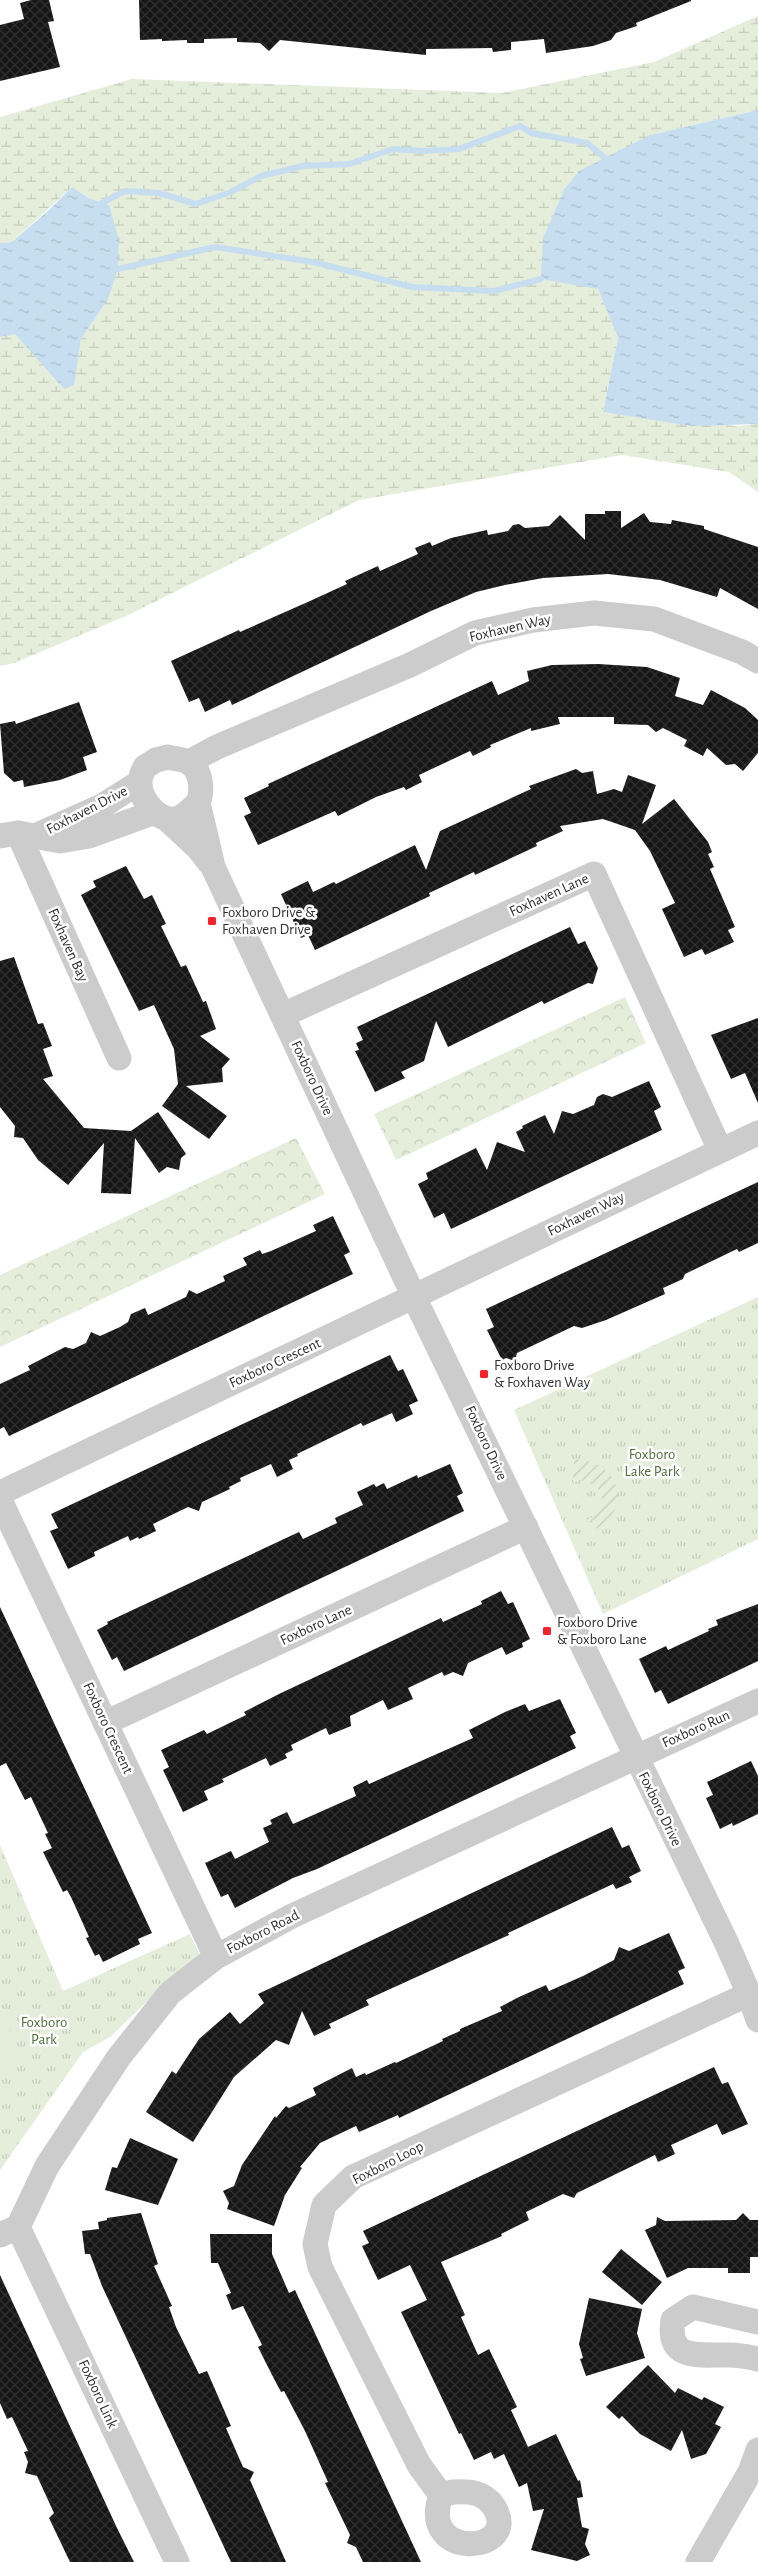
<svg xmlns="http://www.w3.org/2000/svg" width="758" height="2562" viewBox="0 0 758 2562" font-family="'Alegreya Sans',sans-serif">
<defs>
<pattern id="grass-tufts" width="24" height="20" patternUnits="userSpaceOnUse" patternTransform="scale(1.25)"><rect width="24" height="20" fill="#e5eddb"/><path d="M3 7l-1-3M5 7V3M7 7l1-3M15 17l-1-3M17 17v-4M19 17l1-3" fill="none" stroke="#c5ccbc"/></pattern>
<pattern id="forest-crowns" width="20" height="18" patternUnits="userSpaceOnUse" patternTransform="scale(1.25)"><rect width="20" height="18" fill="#e5eddb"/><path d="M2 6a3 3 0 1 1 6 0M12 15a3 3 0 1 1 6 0" fill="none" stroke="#c5ccbc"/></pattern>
<pattern id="wetland-marsh" width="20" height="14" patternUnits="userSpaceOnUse" patternTransform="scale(1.25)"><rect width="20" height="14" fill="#e5eddb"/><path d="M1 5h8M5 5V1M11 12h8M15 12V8" fill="none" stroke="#c5ccbc"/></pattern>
<pattern id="garden-furrows" width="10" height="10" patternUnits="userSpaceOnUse" patternTransform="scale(1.25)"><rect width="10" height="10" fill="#e5eddb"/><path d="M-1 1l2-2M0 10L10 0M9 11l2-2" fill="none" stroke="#c5ccbc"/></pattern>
<pattern id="water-ripples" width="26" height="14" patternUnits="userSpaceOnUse" patternTransform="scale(1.25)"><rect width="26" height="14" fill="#c6deef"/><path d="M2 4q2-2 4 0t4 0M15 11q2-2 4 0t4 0" fill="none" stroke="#aabfcd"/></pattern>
<pattern id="building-cross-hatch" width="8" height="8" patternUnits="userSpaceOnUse" patternTransform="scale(1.25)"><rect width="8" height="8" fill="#161616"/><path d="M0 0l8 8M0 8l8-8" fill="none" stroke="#303030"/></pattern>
</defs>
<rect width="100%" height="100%" fill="#fff"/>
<path fill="url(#grass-tufts)" d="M758,467V492L729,472Z
M758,1297V1539L603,1614L514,1410Z
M0,1845L63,1991L190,1934L200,1955L162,1987L110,2037L83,2052L0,2170Z"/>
<path fill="url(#forest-crowns)" d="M625,997L646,1043L396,1160L374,1114Z
M296,1138L325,1194L0,1347V1275Z"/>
<path fill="url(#wetland-marsh)" d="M758,16V110L650,135L541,279L598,288L618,338L603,412L736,426L758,424V467L729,472L622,455L359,500L126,616L14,663L0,666V337L15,333L34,353L77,362L81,339L108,299L109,205L89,198L72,187L12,242L0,243V117L132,79L502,93L654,62Z"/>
<path fill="url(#garden-furrows)" d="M574,1459C620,1462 630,1500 601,1532L587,1520L597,1514L602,1498L596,1485L580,1480L573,1483Z"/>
<path fill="#e5eddb" d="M0,2010L24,2060L0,2071Z"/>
<path fill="url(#water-ripples)" d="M758,110V424L691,426L603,412L618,338L598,289L541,279L543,238L564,190L579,171L650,135Z
M72,187L89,198L109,205L119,241L118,269L108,299L81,339L74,385L64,389L15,334L0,337V243L12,242L51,208Z"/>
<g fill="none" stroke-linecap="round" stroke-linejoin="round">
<path stroke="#c6deef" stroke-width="6" d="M102,203L125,191L159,193L196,204L231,192L261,176L303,166L349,164L393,149L423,151L459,149L520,126L531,133L587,143L605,158
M118,269L215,247L313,262L412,287L494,291L541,279"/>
</g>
<path fill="url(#building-cross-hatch)" d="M31,0H49L54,21L48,22L60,67L0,81V25L24,19L20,3Z
M139,0H691V1L636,23L637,26L616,33L611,40L593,46L546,53L544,39L511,42V50L493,52L492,48L426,49V55L280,40L269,51L260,43L237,42V38L204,39V43H187V40L162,41V39L140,40Z
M605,511H621V528L644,513L650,522L671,524L672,520L704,526V529L758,547V609L720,588L717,597L660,580L608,574L543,578L505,585L476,592L431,611L232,705L230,700L205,712L199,698L189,702L171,661L239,630L240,632L310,601L347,584L345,581L378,566L380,571L418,554L415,548L430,542L432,546L451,538L487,530L488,535L508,531L513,525L519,524L525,528L549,526L560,515L585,540V514H605Z
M598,664L647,667L680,678L675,696L703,705L711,690L745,708L758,720V753L743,771L735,764L726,765L707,748L703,756L684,746L687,740L663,728L656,732L648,725L614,724V717H558L560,724L531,731V728L490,745L491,747L473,756L470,751L419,775L422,782L406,790L404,787L376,797L338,816L335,811L258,845L244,816L251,813L244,798L269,786L268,784L492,681L498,695L529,681L527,671L552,665Z
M79,702L97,752L83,757L87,770L60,780L24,787L23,780L14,782L4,773L0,724L15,721L16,724Z
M576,769L582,773L593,771L597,794L614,789L622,792L628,775L656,785L642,824L674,799L708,842L712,852L708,854L714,867L710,869L735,927L728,930L734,942L705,955L702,949L684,957L662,909L675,903L650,851L635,830L603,819L560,826L563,831L536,843L537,846L475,875L474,872L429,893L430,896L315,950L308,935L301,938L281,894L308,881L313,892L334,882L336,884L415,845L426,870L440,831L531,789L529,786Z
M126,866L144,899L152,895L166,924L161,926L181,967L186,965L203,1002L206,1001L216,1029L200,1036L230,1059L222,1068L223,1082L186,1086L227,1116L209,1139L162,1106L178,1084L174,1049L154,1005L139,1011L81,895L96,887L93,881Z
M570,927L578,944L585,941L598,968L593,984L588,983L544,1004L542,1001L448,1047L436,1021L424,1061L401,1072L405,1078L375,1092L355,1051L359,1050L356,1043L363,1040L357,1027Z
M14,957L38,1024L43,1023L52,1046L43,1049L53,1076L43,1079L84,1128L131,1131L158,1112L186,1154L181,1158L179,1170L167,1167L159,1173L135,1138L131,1194L101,1193L104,1143L68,1185L38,1160L23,1138L14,1137L15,1126L0,1107V961Z
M758,1018V1103L745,1073L731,1079L711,1035Z
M649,1081L661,1107L654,1111L662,1130L451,1229L444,1213L434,1218L418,1184L428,1179L426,1173L476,1148L487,1170L497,1142L525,1152L516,1132L523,1128L522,1126L545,1115L554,1134L562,1111L573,1114L594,1105L597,1097L603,1094L612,1097Z
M758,1182V1243L739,1252L737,1249L685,1274L683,1279L663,1288L665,1294L606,1320L582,1328L574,1326L517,1353L515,1361L506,1358L502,1360L487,1330L494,1327L486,1309Z
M333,1216L350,1252L344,1255L353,1274L9,1436L4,1427L0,1429V1384L30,1370L28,1366L65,1347L73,1349L86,1343L91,1332L100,1336L120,1327L128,1322L131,1314L145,1308L148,1315L186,1297L189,1290L197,1294L225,1281L223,1276L247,1265L243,1258L260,1250L262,1254L271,1251L316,1231L313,1225Z
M390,1355L398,1371L403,1369L418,1401L409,1405L413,1414L396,1422L392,1413L363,1426L361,1423L297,1454L298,1456L289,1460L293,1469L277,1477L271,1464L240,1478L241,1481L229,1487L230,1489L202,1502L199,1511L188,1507L153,1524L156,1531L139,1539L138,1537L130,1541L128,1536L94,1552L95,1556L68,1569L50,1531L58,1528L51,1514Z
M450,1464L463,1493L457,1496L464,1511L124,1671L117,1657L112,1660L97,1630L108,1624L107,1622L299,1532L303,1539L337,1523L335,1518L363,1505L357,1492L374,1484L376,1487L384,1483L387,1489L417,1475L418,1478Z
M501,1591L508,1604L513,1602L530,1639L522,1643L523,1647L506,1655L502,1647L468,1663L463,1676L453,1672L444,1676L442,1672L408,1688L413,1699L388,1710L383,1700L350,1716L351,1726L329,1735L326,1728L291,1745L293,1750L285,1754L287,1758L270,1766L266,1758L222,1779L224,1782L204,1791L208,1800L183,1812L163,1770L169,1767L161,1750L204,1730L207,1734L246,1715L244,1712L281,1693L441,1618L443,1622L482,1604L481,1601Z
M758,1604V1661L668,1704L661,1690L655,1693L639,1659L666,1646L668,1650L709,1631L708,1629L718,1625L716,1620Z
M0,1607L152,1933L138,1939L140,1944L103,1962L99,1954L95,1956L86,1938L89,1937L71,1897L67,1890L63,1892L43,1852L52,1848L45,1834L48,1833L31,1797L25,1800L6,1763L0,1766Z
M560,1699L576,1733L570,1736L576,1748L317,1869L293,1878L235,1908L228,1894L221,1897L205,1863L231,1851L235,1859L269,1842L263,1828L272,1824L270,1820L287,1812L293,1824L356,1796L353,1787L367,1780L369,1784L473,1738L469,1730L505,1712L525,1704L529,1711Z
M751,1761L758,1776V1814L733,1826L732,1823L720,1829L706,1798L713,1795L707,1782Z
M612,1827L622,1848L629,1845L641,1871L629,1877L632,1882L616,1889L613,1884L508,1933L509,1935L366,2000L369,2005L329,2024L331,2028L314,2036L302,2011L289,2045L276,2040L234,2077L193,2142L146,2112L172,2071L176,2074L199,2039L230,2012L240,2024L264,2003L258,1994Z
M669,1933L685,1968L678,1971L684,1984L399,2118L398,2115L359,2132L356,2126L320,2143L300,2167L302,2168L285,2195L274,2226L227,2209L229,2203L223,2191L234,2186L242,2165L275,2116L276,2118L286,2106L289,2108L316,2095L313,2088L352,2068L356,2077L365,2073L366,2075L395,2062L396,2063L443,2041L442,2039L460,2031V2029L502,2011L500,2007L519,1997L546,1985L549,1991L583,1976L614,1960L619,1947L629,1951Z
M714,2067L722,2084L728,2082L748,2124L722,2135L717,2124L671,2145L675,2154L658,2162L655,2155L577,2193L574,2198L563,2194L526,2212L529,2220L501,2234L502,2236L441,2262L465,2315L461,2317L478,2355L489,2349L517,2407L511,2410L528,2447L556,2434L578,2481L580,2480L583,2497L577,2498L582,2527L589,2529L585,2544L590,2555L577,2561L531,2550L544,2509L533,2511L527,2483L519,2487L504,2454L494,2459L491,2452L474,2460L461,2433L459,2434L401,2312L427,2300L410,2265L378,2280L362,2246L369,2243L363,2231Z
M130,2138L178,2159L158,2205L105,2190L112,2167L117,2168Z
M141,2213L158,2264L154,2266L172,2306L169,2307L176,2327L199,2374L207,2371L231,2426L226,2428L243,2467L254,2472L250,2480L286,2562H231L102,2286L90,2254H85L82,2231L99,2229L98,2222L107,2220V2218Z
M743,2213L750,2220H758V2257H750V2273H728V2268H688L667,2278L645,2230L656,2225L657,2217L665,2221L736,2220Z
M210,2234H272V2254L289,2293L295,2290L421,2562H363L356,2547L347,2543L350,2535L325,2483L328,2482L305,2431L284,2391L281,2392L271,2373L258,2347L262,2345L243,2306L232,2310L226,2295L231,2293L218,2263H211Z
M621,2249L662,2282L642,2305L602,2272Z
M0,2275L117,2528L134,2562H70L49,2518L54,2513L37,2476L25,2473L28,2462L24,2452L28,2451L12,2417L7,2419L0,2403Z
M589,2298L642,2309L637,2333L645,2358L586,2376L580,2359L583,2358L579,2344Z
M648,2365L675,2393L678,2388L702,2400L704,2397L724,2407L715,2424L721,2427L706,2454L691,2459L682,2430L671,2451L640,2434L622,2416L619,2419L606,2407Z"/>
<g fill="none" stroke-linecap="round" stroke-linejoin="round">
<path stroke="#ccc" stroke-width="25" d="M168,757C174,759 183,759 188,762C202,770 203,791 198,803C192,808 186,815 179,818C160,825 139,800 140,782C140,777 143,771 145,767L156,760Z
M189,762L217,747L410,665L475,633L533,620L594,613L654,619L742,652L758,661
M198,803L212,862
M167,819L197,847L213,867L414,1297L727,1944L749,1994L758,2020
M18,833L119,1058
M0,836L18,833L60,841L89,836L155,812
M33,837L102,806L140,782
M283,1015L594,874L720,1150
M0,1493L758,1133
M0,1500L216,1957
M105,1723L526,1527
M18,2227L177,2562
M0,2235L18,2227L47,2166L119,2057L170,1993L216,1957L292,1916L758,1701
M758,2322L693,2307L673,2320C666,2363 702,2354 730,2355C739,2355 749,2357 758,2359
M453,2492C470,2491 484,2492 494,2507C523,2554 417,2562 441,2495Z
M441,2495L419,2465L320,2267L315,2244L324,2205L353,2177L749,1994
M698,2562L750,2472L758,2450"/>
</g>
<g fill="#f6212b" stroke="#fff" stroke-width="2">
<rect x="207" y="916" width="10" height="10" rx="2.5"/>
<rect x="479" y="1369" width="10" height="10" rx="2.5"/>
<rect x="542" y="1626" width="10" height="10" rx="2.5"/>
</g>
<g text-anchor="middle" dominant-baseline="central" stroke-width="5" stroke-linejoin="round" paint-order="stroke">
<g font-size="15" fill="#2f2f2f" stroke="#fff">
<text transform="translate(510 628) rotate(-13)">Foxhaven Way</text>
<text transform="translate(87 810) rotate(-27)">Foxhaven Drive</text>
<text transform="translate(549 895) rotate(-24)">Foxhaven Lane</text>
<text transform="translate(68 945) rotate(66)">Foxhaven Bay</text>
<text transform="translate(312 1078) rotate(65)">Foxboro Drive</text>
<text transform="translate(586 1214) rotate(-26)">Foxhaven Way</text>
<text transform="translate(275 1363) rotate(-25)">Foxboro Crescent</text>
<text transform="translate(486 1443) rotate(65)">Foxboro Drive</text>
<text transform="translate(316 1625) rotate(-25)">Foxboro Lane</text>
<text transform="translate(108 1728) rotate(65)">Foxboro Crescent</text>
<text transform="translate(696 1729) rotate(-24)">Foxboro Run</text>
<text transform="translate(660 1809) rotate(64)">Foxboro Drive</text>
<text transform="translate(263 1932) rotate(-27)">Foxboro Road</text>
<text transform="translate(388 2163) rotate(-27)">Foxboro Loop</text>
<text transform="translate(98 2394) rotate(65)">Foxboro Link</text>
</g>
<g font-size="15" fill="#2f2f2f" stroke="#fff" text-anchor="start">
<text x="222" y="912">Foxboro Drive &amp;<tspan x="222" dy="17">Foxhaven Drive</tspan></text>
<text x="494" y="1365">Foxboro Drive<tspan x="494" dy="17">&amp; Foxhaven Way</tspan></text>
<text x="557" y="1622">Foxboro Drive<tspan x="557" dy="17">&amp; Foxboro Lane</tspan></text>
</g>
<g font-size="15" fill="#506f38" stroke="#fff">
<text x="652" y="1454">Foxboro<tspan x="652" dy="17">Lake Park</tspan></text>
<text x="44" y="2022">Foxboro<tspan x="44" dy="17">Park</tspan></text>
</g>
</g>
</svg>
